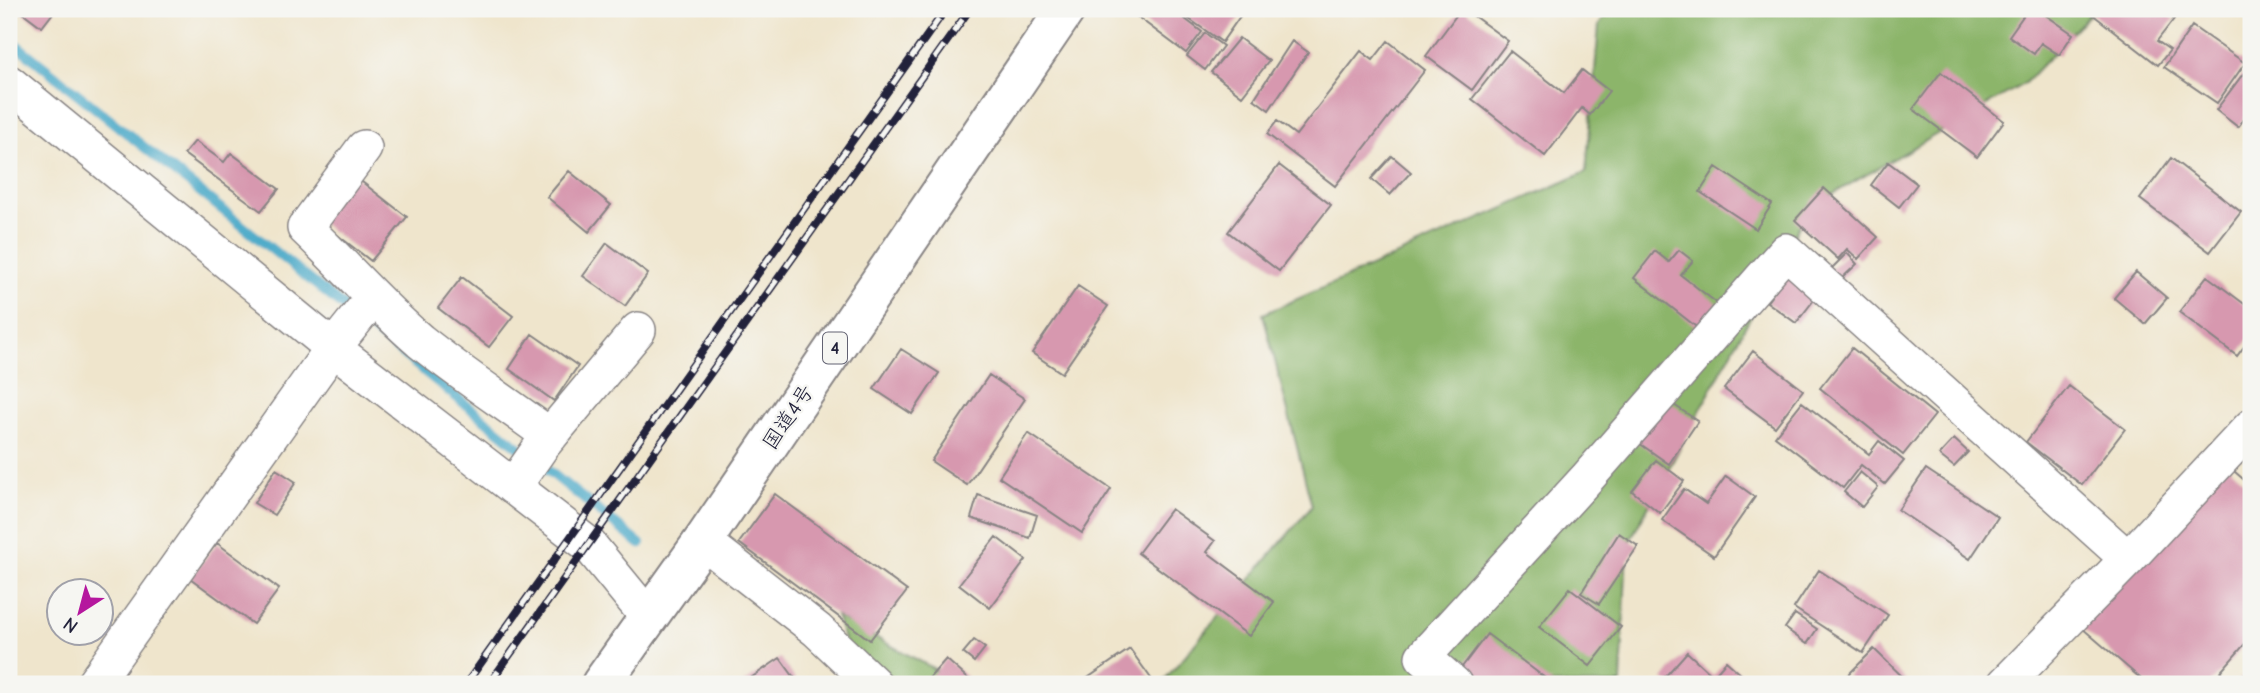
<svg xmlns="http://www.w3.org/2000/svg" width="2260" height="693" viewBox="0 0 2260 693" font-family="'Comic Neue','Klee One',sans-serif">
<rect width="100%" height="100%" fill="#f6f6f2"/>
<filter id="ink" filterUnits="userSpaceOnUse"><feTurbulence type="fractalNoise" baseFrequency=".0143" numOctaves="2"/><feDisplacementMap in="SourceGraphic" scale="14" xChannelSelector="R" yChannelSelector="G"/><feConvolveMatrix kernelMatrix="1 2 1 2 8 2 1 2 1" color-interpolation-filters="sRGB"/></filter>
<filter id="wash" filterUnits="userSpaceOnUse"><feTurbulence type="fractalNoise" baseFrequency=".00686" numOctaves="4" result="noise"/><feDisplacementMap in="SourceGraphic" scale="28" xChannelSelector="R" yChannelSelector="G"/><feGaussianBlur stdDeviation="1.57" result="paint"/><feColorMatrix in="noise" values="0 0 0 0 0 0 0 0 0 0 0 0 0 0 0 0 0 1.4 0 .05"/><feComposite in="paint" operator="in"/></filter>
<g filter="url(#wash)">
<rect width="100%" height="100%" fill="#efe5cc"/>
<path fill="#8cb56b" stroke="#576c53" stroke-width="2" d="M1610,9H2095L2025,83L1809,208L1627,546L1621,684H1161L1312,506L1263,314L1586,172L1599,25Z
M836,616L962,684H859Z"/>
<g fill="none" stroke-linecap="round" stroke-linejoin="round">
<path stroke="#49a9c8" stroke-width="10" d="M9,39L640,544"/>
</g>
<g id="blocks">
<path fill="#d798af" d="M18,9H56L42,27Z
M1127,9H1172L1202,32L1186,53Z
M1175,9H1245L1222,42Z
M1461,9H1464L1508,41L1472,90L1426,56Z
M2028,9H2037L2073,34L2059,55L2041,43L2034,54L2009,36Z
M2097,9H2161L2174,19L2157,41L2170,50L2158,65L2092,14Z
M2192,26L2245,63L2217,103L2164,67Z
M1205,33L1223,46L1205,70L1187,56Z
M1239,38L1269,61L1242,96L1211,72Z
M1292,41L1308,52L1269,110L1254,99Z
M1388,41L1425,70L1335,186L1267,134L1277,121L1296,135L1361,51L1373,60Z
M1510,51L1564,93L1582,70L1609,91L1590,115L1582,108L1545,156L1472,99Z
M1941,72L2004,121L1977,157L1913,109Z
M2243,74L2251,80V110L2238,127L2216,110Z
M195,141L224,162L231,153L279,189L261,211L184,154Z
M1392,156L1411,172L1390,195L1371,179Z
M2171,158L2241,212L2210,252L2140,199Z
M1888,162L1917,184L1899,207L1871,185Z
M1279,165L1331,205L1279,271L1228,232Z
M1716,167L1772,204L1756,229L1700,192Z
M569,171L611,205L589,232L547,197Z
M353,175L407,217L371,261L318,220Z
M1824,188L1878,237L1858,259L1847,249L1838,259L1795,220Z
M607,243L648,274L625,306L583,276Z
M1679,250L1693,261L1681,275L1718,304L1699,329L1634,278L1655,251L1669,262Z
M1847,253L1857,264L1841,279L1831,269Z
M2136,272L2167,298L2145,324L2114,298Z
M1788,273L1817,296L1796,323L1767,302Z
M2207,276L2251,309V337L2237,356L2179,312Z
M462,277L513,316L489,347L438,308Z
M1078,286L1108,306L1062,373L1032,353Z
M532,334L578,366L554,401L509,369Z
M1852,348L1935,415L1903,455L1820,388Z
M901,349L939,373L912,414L874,389Z
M1753,351L1803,390L1775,427L1724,389Z
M989,375L1025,399L967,485L931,461Z
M2069,386L2125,429L2082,485L2026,442Z
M1665,399L1698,421L1669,464L1636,441Z
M1802,402L1869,454L1879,441L1904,461L1885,484L1861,465L1843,488L1775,436Z
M1028,433L1111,489L1082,533L999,477Z
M1954,439L1968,452L1954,467L1939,455Z
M2218,457L2251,486V637L2210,684H2147L2075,622Z
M1656,460L1684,481L1660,513L1632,491Z
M276,469L296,482L274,515L254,503Z
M1926,469L1998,517L1970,559L1898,510Z
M1860,472L1878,487L1862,507L1844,492Z
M1726,476L1755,497L1714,556L1662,520L1684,489L1706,504Z
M775,494L907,591L870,640L739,543Z
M978,495L1037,515L1030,538L971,518Z
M1171,509L1215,541L1207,552L1274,602L1249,636L1138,553Z
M1619,533L1638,546L1599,604L1581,593Z
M996,537L1026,560L990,608L959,584Z
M217,543L279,589L253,624L190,578Z
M1819,570L1888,615L1863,653L1794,608Z
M1570,588L1621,627L1590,666L1539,627Z
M1795,614L1817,629L1807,644L1785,628Z
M1487,634L1553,684H1476L1459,671Z
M974,640L985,648L974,662L963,653Z
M1130,649L1155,684H1079Z
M1874,649L1910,684H1855L1847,676Z
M1687,652L1713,676L1726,661L1752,684H1669L1663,679Z
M780,658L796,680L790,684H742Z
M946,659L974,684H924Z
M2251,667V684H2236Z"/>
</g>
</g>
<g filter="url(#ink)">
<use href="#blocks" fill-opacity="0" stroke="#888484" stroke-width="2"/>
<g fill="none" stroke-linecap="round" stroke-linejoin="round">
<defs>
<path id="street" d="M9,83L333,348L589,545L648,617
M364,148L305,228C344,265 379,306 420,341C461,374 507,404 550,436
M513,487L543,444L638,330
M703,541L817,630L874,684
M94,684L333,348L373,298
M1454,684L1423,657L1588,477L1786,251L2128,559
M2005,684L2128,559L2251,427"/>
<path id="highway" d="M601,684L703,541L1066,9"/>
</defs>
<use href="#street" stroke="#888484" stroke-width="38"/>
<use href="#highway" stroke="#888484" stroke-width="42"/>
<use href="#street" stroke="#fff" stroke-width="35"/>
<use href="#highway" stroke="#fff" stroke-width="38"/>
<defs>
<path id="rail" d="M466,684L946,9
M489,684L970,9"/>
</defs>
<use href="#rail" stroke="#22223b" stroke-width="8"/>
<use href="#rail" stroke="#f6f6f2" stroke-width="5" stroke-dasharray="16" stroke-linecap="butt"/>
</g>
</g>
<g text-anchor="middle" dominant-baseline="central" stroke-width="5" stroke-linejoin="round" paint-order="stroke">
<rect fill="#f6f6f2" stroke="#626272" stroke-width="2" x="823" y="332.5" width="24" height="31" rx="5"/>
<g font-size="19" font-weight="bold" fill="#22223b">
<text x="835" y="348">4</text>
</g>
<g font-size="21" fill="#22223b" stroke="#f6f6f2">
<text transform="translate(788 417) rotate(-56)">国道4号</text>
</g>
</g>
<rect width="2260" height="693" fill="none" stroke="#f6f6f2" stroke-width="35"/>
<g transform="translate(80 612) rotate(216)"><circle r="33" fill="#f6f6f2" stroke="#a1a1a9" stroke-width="2"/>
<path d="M0-5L12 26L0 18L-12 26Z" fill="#b5179e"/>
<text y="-10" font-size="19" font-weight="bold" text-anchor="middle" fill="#22223b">N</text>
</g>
</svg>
